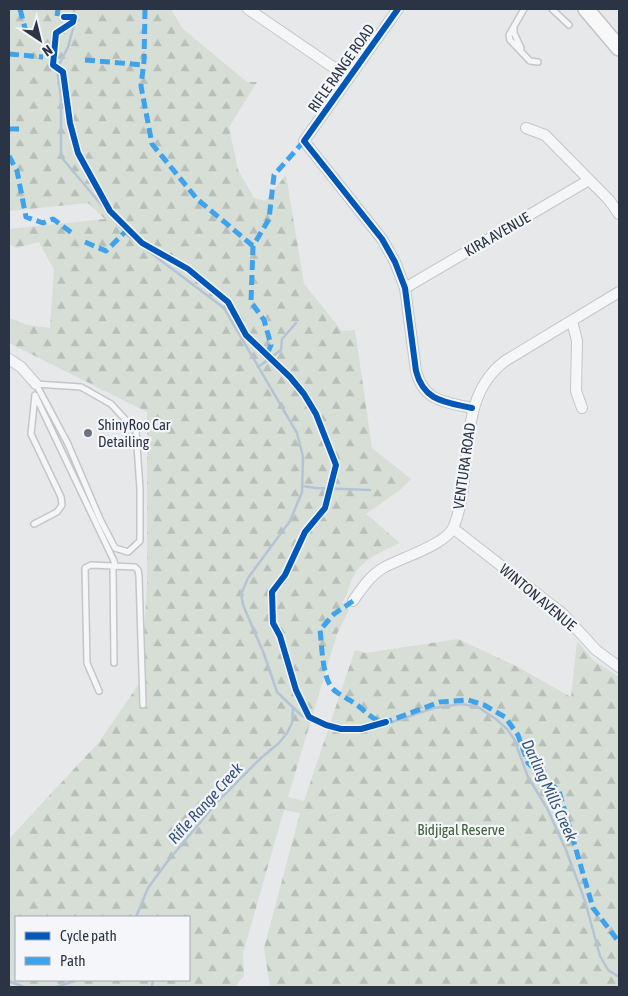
<svg xmlns="http://www.w3.org/2000/svg" width="628" height="996" viewBox="0 0 628 996" font-family="'Asap Condensed',sans-serif">
<defs>
<pattern id="forest-firs" width="22" height="20" patternUnits="userSpaceOnUse" patternTransform="scale(1.25)"><rect width="22" height="20" fill="#d6ded6"/><path d="M5 1l3.5 6h-7zM16 11l3.5 6h-7z" fill="#b8bfb9"/></pattern>
</defs>
<rect width="100%" height="100%" fill="#e6e8ea"/>
<path fill="url(#forest-firs)" fill-rule="evenodd" d="M9,9H171L182,28L247,82H257L229,127L238,170L254,198L265,201L286,175L304,284L342,331L355,330L372,448L411,479L400,490L366,514L400,543C383,551 362,559 353,577C348,585 349,594 342,602L349,610L337,634L288,797L304,801L355,650L366,653L458,639L514,665L571,697L577,641L594,661L619,677V987H270L264,948L300,813L284,810L243,953L244,976L235,987H9V839L99,742L141,681L147,585V412L9,343V318L28,325L50,328L54,270L39,242L16,248L9,244V229L105,219L88,203L9,211ZM16,917H189V980H16Z"/>
<g fill="none" stroke-linecap="round" stroke-linejoin="round">
<path stroke="#b4c4d5" stroke-width="2.5" d="M74,9L75,21L68,47L57,69L61,98V157L127,235L224,308L297,433L303,457L302,492L290,521L248,578L241,594L243,605L264,654L277,692L301,715L316,724L338,730L362,732L434,708L461,704L478,707L497,720L507,729L514,739L528,777L548,810L566,850L585,901L600,956L608,970L619,977
M258,367L281,350L282,339L296,323
M302,486L316,488L370,490
M136,917L148,888L167,862L218,801L261,758L279,743L287,733L292,723L293,709
M9,981L24,987
M57,987L77,980
M152,987L153,980"/>
<defs>
<path id="service" d="M524,9L509,35L510,40L530,61L538,62
M552,9L569,25
M514,28V33L521,48
M36,384L81,387L111,404L136,431L140,489V541L128,552L115,548L100,519L68,444Z
M35,395L114,561L115,566
M34,524L57,512L62,505L61,497L31,434L35,395
M113,566L114,663
M99,691L87,663L85,568L91,565L135,567L138,570L139,576L143,705"/>
<path id="minor" d="M248,9L349,78
M398,9L304,141L382,239L395,262L405,288L416,371C424,402 446,402 472,408
M526,128L545,135L609,200L619,214
M405,288L589,180
M572,321L577,341L576,391L582,408
M9,359L21,367L36,384
M454,529L563,614L596,650L619,667
M353,601C362,588 370,576 383,568C400,558 447,545 454,526C475,473 454,399 505,361L619,292"/>
<path id="primary" d="M586,9L619,48"/>
</defs>
<use href="#service" stroke="#c4c6c8" stroke-width="8"/>
<use href="#minor" stroke="#c4c6c8" stroke-width="12"/>
<use href="#primary" stroke="#c2c5c8" stroke-width="18"/>
<use href="#service" stroke="#f5f6f7" stroke-width="5"/>
<use href="#minor" stroke="#f5f6f7" stroke-width="10"/>
<use href="#primary" stroke="#f8f8f8" stroke-width="15"/>
<path stroke="#3ea3ec" stroke-width="5" stroke-dasharray="10 5" stroke-linecap="butt" d="M20,9L26,32
M145,9L144,61L141,86L152,144L197,199L253,246
M57,16L58,9
M9,54L43,57
M85,60L144,65
M9,129H20
M9,156L17,171L26,217L43,223L53,219L72,233
M85,242L106,251L128,229
M267,354L271,345L264,320L251,302L253,246L269,219L274,175L304,141
M353,601L334,614L320,630C322,645 322,680 334,690C341,696 349,699 357,705C367,712 372,721 386,722L440,702L468,700L484,705L505,717L518,735L528,763L559,791L593,908L619,942"/>
<defs>
<path id="cycleway" d="M398,9L304,141L382,239L395,262L405,288L416,371C424,402 446,402 472,408
M64,17H74L73,22L56,33L53,65L63,72L70,123L78,153L110,211L142,243L188,269L228,302L246,335L290,377L304,394L316,414L336,465L325,508L305,532L285,575L272,592L273,623L280,636L296,690L309,717L326,725L341,729H361L386,722"/>
</defs>
<use href="#cycleway" stroke="#f4f6f9" stroke-width="9"/>
<use href="#cycleway" stroke="#0057b8" stroke-width="6"/>
</g>
<circle fill="#6c737f" stroke="#f4f6f9" stroke-width="2" cx="88" cy="433" r="5"/>
<g text-anchor="middle" dominant-baseline="central" stroke-width="4.5" stroke-linejoin="round" paint-order="stroke">
<g font-size="15" fill="#2b3445" stroke="#f4f6f9">
<text transform="translate(341 68) rotate(-55)">RIFLE RANGE ROAD</text>
<text transform="translate(497 234) rotate(-30)">KIRA AVENUE</text>
<text transform="translate(464 466) rotate(-82)">VENTURA ROAD</text>
<text transform="translate(538 597) rotate(40)">WINTON AVENUE</text>
</g>
<g font-size="15" fill="#2b3445" stroke="#f4f6f9" text-anchor="start">
<text x="98" y="424">ShinyRoo Car<tspan x="98" dy="17">Detailing</tspan></text>
</g>
<g font-size="15" fill="#3f6138" stroke="#f4f6f9">
<text x="461" y="829">Bidjigal Reserve</text>
</g>
<g font-size="16" font-style="italic" fill="#34527a" stroke="#f4f6f9">
<text transform="translate(550 790) rotate(65)">Darling Mills Creek</text>
<text transform="translate(205 803) rotate(-48)">Rifle Range Creek</text>
</g>
</g>
<rect width="628" height="996" fill="none" stroke="#2b3445" stroke-width="20"/>
<rect x="15" y="916" width="175" height="65" fill="#f4f6f9" stroke="#a4a8b1"/>
<rect x="25" y="932" width="25" height="8" fill="#0057b8" stroke="#a4a8b1"/>
<text x="60" y="941" font-size="15" fill="#2b3445">Cycle path</text>
<rect x="25" y="957" width="25" height="8" fill="#3ea3ec" stroke="#a4a8b1"/>
<text x="60" y="966" font-size="15" fill="#2b3445">Path</text>
<g transform="translate(40 40) rotate(145)" stroke="#f4f6f9" stroke-width="4" paint-order="stroke">
<path d="M0-4L9 19L0 12L-9 19Z" fill="#2b3445"/>
<text y="-8" font-size="14" font-weight="bold" text-anchor="middle" fill="#2b3445">N</text>
</g>
</svg>
